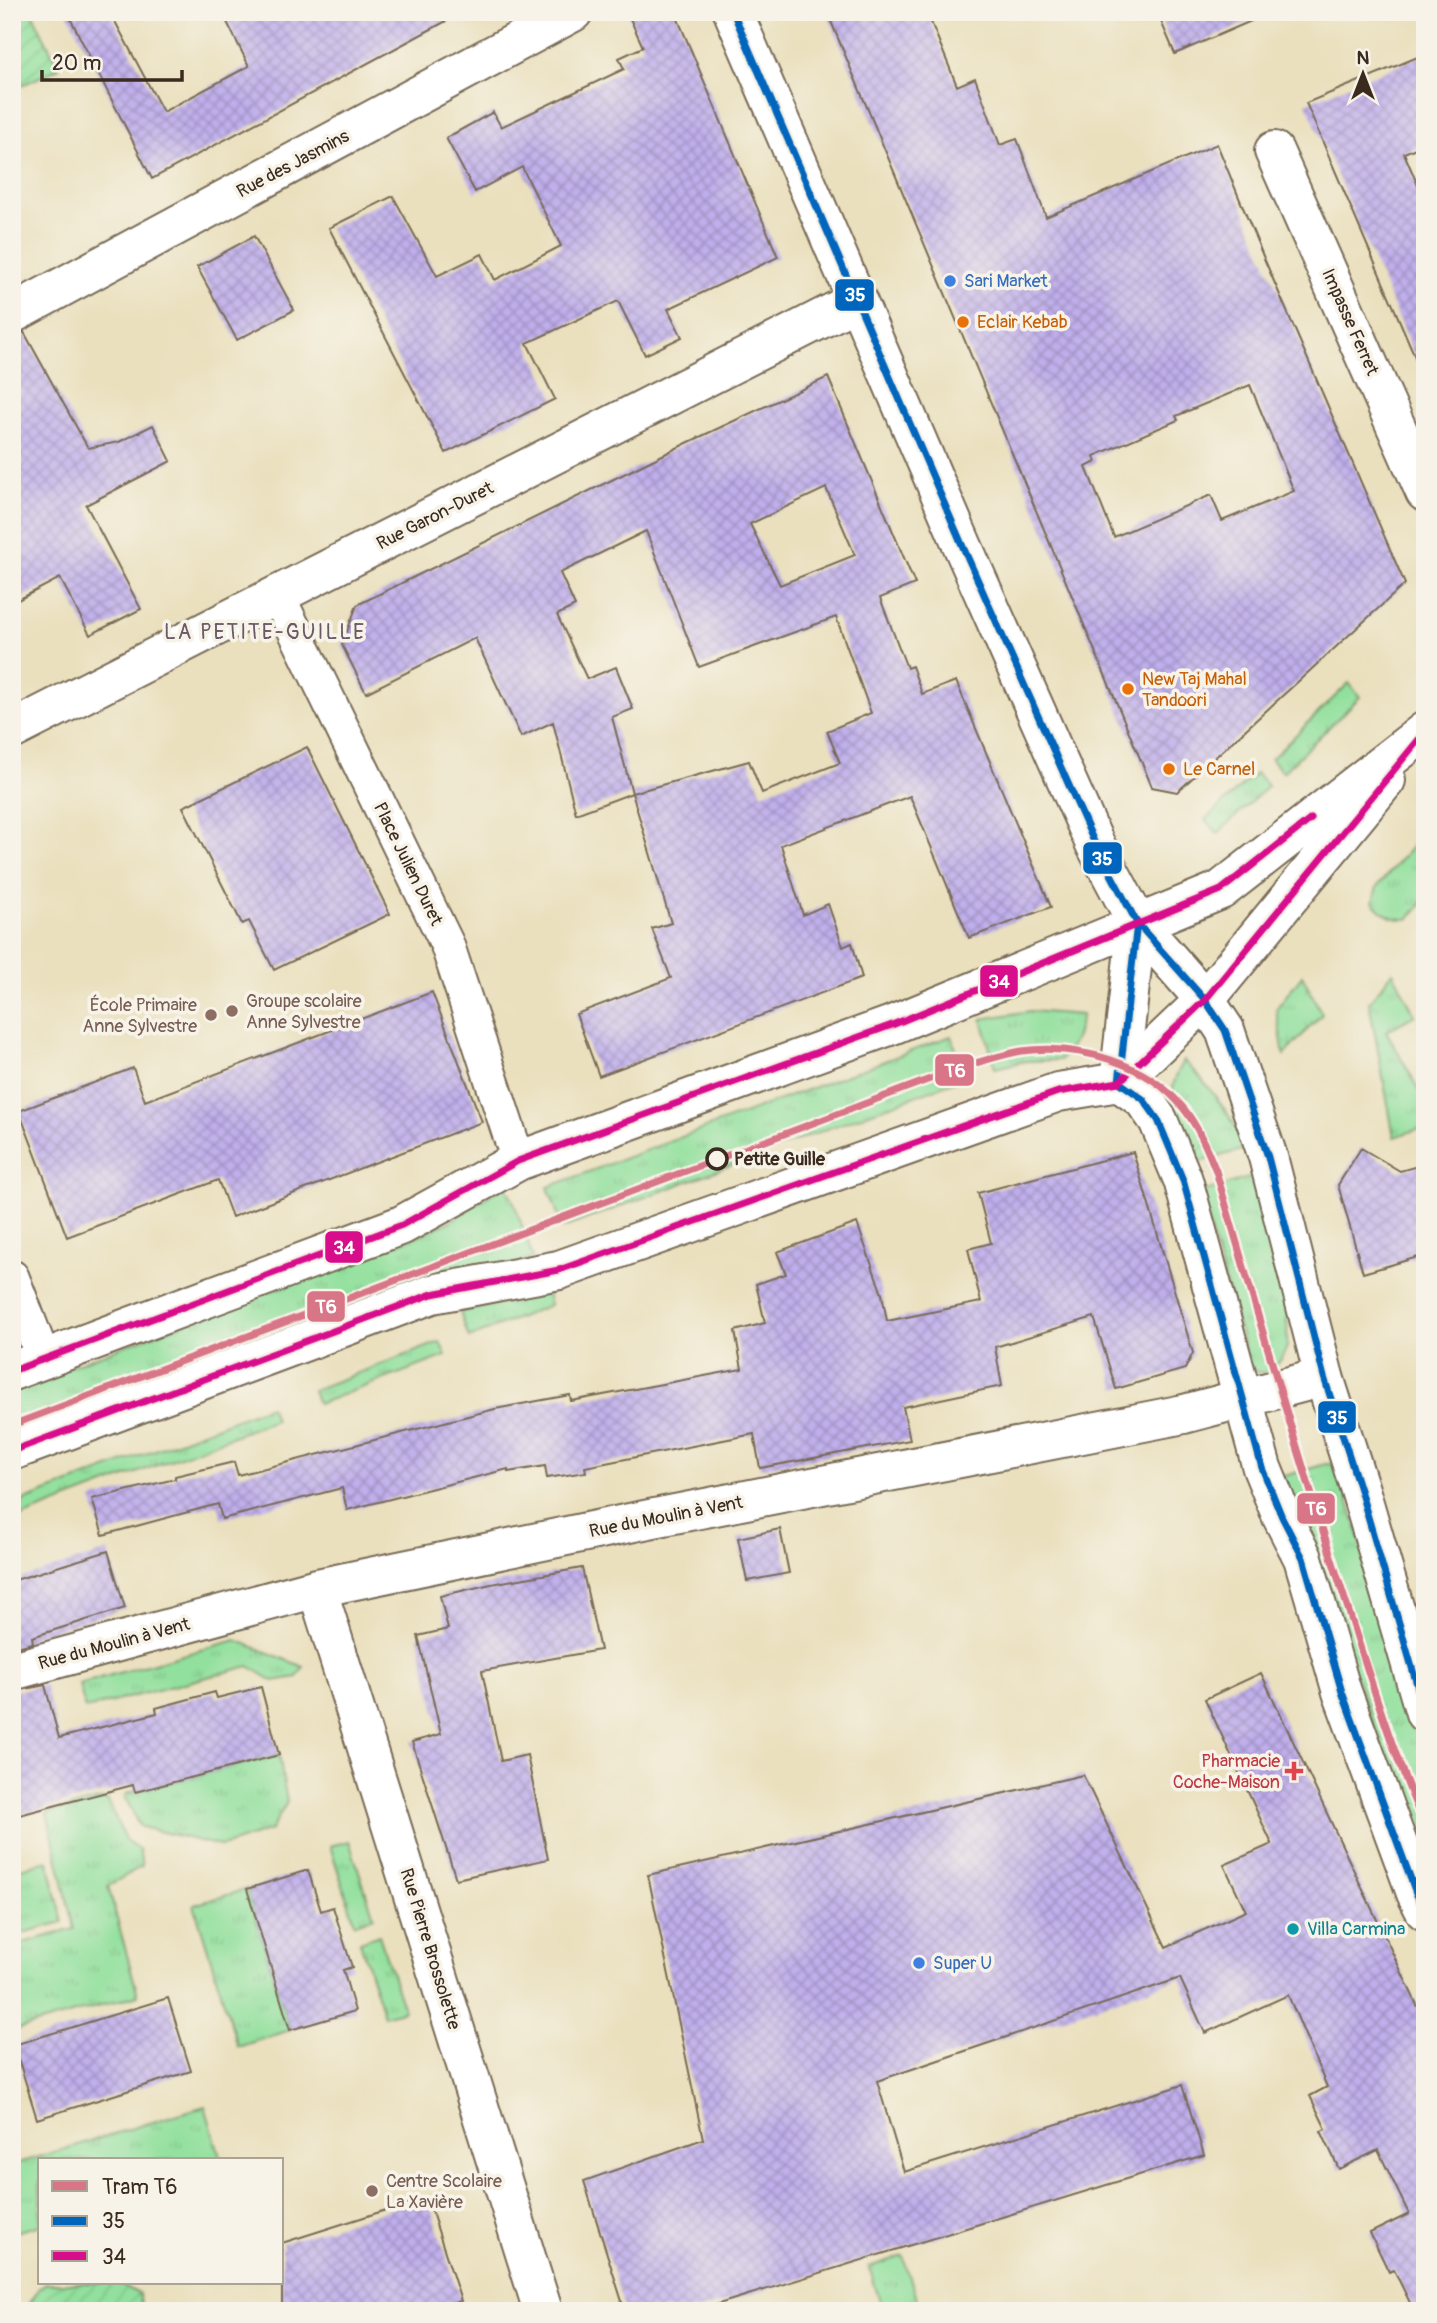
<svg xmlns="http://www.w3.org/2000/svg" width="1437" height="2323" viewBox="0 0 1437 2323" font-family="Pangolin,sans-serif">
<defs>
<pattern id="grass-tufts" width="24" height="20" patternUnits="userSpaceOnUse" patternTransform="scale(1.75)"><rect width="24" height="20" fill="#92e09d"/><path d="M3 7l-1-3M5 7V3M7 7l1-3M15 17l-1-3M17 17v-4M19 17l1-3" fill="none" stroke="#7fc087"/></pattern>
<pattern id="garden-furrows" width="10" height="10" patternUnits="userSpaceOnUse" patternTransform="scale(1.75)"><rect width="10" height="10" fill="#92e09d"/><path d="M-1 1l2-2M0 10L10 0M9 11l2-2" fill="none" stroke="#7fc087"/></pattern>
<pattern id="building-cross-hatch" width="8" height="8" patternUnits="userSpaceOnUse" patternTransform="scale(1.75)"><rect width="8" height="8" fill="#c0afec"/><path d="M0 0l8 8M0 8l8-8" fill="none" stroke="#9d8fbf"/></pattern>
</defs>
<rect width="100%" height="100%" fill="#f7f3e8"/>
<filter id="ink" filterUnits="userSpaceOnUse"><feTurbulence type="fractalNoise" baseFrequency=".0143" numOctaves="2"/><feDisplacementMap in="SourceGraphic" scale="14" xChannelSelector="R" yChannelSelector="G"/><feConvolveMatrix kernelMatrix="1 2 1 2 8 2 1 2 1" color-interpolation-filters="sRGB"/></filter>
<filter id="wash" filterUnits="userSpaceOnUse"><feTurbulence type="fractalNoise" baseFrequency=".00686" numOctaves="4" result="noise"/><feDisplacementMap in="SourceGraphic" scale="28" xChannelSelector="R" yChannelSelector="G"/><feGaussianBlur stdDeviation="1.57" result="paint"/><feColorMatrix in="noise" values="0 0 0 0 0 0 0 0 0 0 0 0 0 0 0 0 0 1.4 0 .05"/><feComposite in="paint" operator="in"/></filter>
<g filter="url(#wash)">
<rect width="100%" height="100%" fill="#eae0be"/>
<path fill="url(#grass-tufts)" stroke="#66855e" stroke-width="2" d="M1349,683L1360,697L1283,772L1271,759Z
M1256,773L1268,786L1218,833L1205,820Z
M1425,831V900L1408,919C1392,920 1384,915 1373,902L1377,887Z
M1393,972L1415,1015L1386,1031L1425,1100V1127L1394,1137L1369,1002Z
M1302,975L1322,1014L1284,1055L1276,1009Z
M1030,1011L1082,1015L1075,1040L1061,1060L1026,1061L995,1068L982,1019Z
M951,1036L966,1077L563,1228L548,1187Z
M1184,1061C1211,1086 1230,1115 1248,1148L1200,1162C1182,1121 1156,1107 1184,1061Z
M1255,1176L1288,1291L1287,1347L1280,1361L1269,1373L1257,1372L1250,1366L1199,1193Z
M505,1185L513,1200L533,1258L12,1436V1388L417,1236L451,1221Z
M547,1293L550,1305L469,1338L460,1312Z
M440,1342L446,1356L318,1404L313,1390Z
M270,1406L275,1420L16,1519L12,1505Z
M1336,1461L1425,1751V1863L1281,1477Z
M236,1640L304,1667L297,1677L273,1681L249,1666L85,1709L79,1684Z
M279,1755L287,1802L271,1830L226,1845L220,1846L142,1827L138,1824L125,1796L128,1793Z
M103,1799L108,1801L125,1840L139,1849L142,1866L108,1886L138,1995L12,2031V1946L74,1929L47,1813Z
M349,1841L374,1917L355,1923L330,1846Z
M48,1861L63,1922L12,1936V1870Z
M247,1889L290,2030L238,2047L194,1905Z
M379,1935L404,2010L384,2016L360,1942Z
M205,2106L221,2160H40V2225L12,2233V2165Z
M903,2256L921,2311H883L869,2267Z"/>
<path fill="url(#garden-furrows)" stroke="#66855e" stroke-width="2" d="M12,12H32L59,68L12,90Z
M46,2283H117L139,2294L143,2311H24L39,2288Z"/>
<g id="blocks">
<path fill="url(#building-cross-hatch)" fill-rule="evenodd" d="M67,12H110L163,112L249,66L222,12H463L152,179Z
M627,12H675L778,257L668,309L682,337L645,355L618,301L527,343L555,399L446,453L329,228L393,196L437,276L482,254L495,280L561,246L522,167L475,192L446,138L493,112L501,127L624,69L619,58L643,47Z
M827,12H927L957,86L975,78L1000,145L1017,139L1046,217L1217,144L1263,256L1405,584L1177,792L1152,787ZM1250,385L1294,491L1222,521L1211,495L1114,537L1086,467L1096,462L1094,456L1178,420L1176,416Z
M1157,12H1272L1175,54Z
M1425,54V144L1404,153L1425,202V380L1306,103Z
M254,236L294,310L237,340L197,267Z
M24,332L88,448L119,442L153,425L171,461L86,505L141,609L90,635L60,578L12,603V336Z
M828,377L915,584L880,598L907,668L912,666L922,694L956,681L1051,907L969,938L910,796L781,845L803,915L828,904L843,947L852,943L862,978L599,1076L576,1014L671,978L652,929L671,923L632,793L576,814L553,722L521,737L475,638L366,693L342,645L357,605L687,443ZM826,488L855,555L780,585L750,524ZM646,531L699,667L836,617L871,713L827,731L840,763L762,793L749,761L632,793L612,717L633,709L616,667L587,679L557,615L575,606L560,573Z
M307,747L390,914L274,970L249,921L242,924L183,807Z
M432,992L482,1122L232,1217L218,1180L67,1237L19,1111L133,1068L145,1101Z
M1361,1148L1400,1171L1425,1164V1255L1363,1273L1338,1185Z
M1133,1152L1193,1353L1185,1369L1116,1389L1094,1317L995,1347L1002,1386L903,1407L910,1440L760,1468L754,1434L585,1467L586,1472L547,1478L545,1466L508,1472V1469L347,1510L342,1488L222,1519L218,1504L103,1535L92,1499L175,1479V1476L234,1462L238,1475L495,1409L570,1395L571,1401L742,1369L735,1331L765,1323L756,1284L786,1274L777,1252L857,1223L882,1294L887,1321L981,1302L968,1249L991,1243L978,1193Z
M780,1529L789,1573L747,1581L738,1538Z
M108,1551L125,1608L32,1637L33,1643L12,1648V1581Z
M582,1568L600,1650L482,1671L501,1761L527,1755L548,1859L456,1879L412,1742L441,1734L418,1636L448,1629L440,1596L491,1584Z
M1261,1673L1425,2022V2311H1414L1394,2270L1389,2272L1370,2233L1409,2214L1378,2150L1339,2169L1321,2131L1326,2129L1310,2096L1327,2087L1288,1995L1205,2033L1180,1978L877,2081L904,2172L1182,2085L1204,2155L696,2311H625L584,2181L703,2139L648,1875L1083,1775L1166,1947L1246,1911L1224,1865L1272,1844L1205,1699Z
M45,1685L59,1738L157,1713L156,1708L215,1692L217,1698L261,1687L279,1755L135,1792L133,1785L12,1817V1692Z
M308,1870L321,1911L333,1907L352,1967L343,1970L355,2011L290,2030L247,1889Z
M168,1998L191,2071L37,2119L14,2045Z
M427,2197L461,2301L429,2311H282V2243Z"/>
</g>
</g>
<g filter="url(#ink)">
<use href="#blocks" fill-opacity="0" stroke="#786a56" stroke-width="2"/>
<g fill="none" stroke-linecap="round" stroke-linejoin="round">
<defs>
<path id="pedestrian" d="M278,596L447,944L512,1142
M12,1277L44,1360"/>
<path id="minor" d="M1274,151L1425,492
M12,314L573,12
M12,730L856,301
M317,1588L543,2311
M12,1671L317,1588L639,1521L1184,1414L1324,1377"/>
<path id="tertiary" d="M733,12L963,547L1095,844L1137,923L1205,1000L1225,1030L1268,1157L1324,1377L1361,1493L1425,1713
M1119,1082L1143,1099L1158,1120L1183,1180L1262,1468L1282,1517L1303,1558L1342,1692L1416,1893L1425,1911
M1119,1082L1205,1000L1386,780
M1119,1082L1137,923
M12,1371L402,1225L518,1161L892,1025L1221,890L1425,731
M12,1451L432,1294L559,1270L1058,1092L1119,1082"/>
</defs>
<use href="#pedestrian" stroke="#786a56" stroke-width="37"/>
<use href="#minor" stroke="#786a56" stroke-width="42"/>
<use href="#tertiary" stroke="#786a56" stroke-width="42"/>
<use href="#pedestrian" stroke="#fff" stroke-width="33"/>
<use href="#minor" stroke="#fff" stroke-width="38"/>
<use href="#tertiary" stroke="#fff" stroke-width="38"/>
<defs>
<path id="bus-1" d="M733,12L963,547L1095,844L1137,923L1205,1000L1225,1030L1268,1157L1324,1377L1361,1493L1425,1712
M1119,1082L1143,1099L1158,1120L1183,1180L1262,1468L1282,1517L1303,1558L1342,1692L1416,1893L1425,1910
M1119,1082L1137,923"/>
<path id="bus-2" d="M12,1371L402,1225L518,1161L892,1025L1221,890L1311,819
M12,1451L432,1294L559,1270L1058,1092L1119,1082L1205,1000L1425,732"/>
</defs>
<use href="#bus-1" stroke="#f7f3e8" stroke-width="12"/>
<use href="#bus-2" stroke="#f7f3e8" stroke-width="12"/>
<use href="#bus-1" stroke="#0065bd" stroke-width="7"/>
<use href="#bus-2" stroke="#d80d8c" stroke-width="7"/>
<defs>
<path id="tram-1" d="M12,1425L954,1070C976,1063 999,1055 1022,1051C1078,1043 1148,1063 1184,1109C1199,1128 1207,1149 1216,1171C1259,1319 1301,1466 1349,1612C1372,1684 1394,1757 1425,1826"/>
</defs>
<use href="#tram-1" stroke="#f7f3e8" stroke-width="12"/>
<use href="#tram-1" stroke="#d87586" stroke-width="7"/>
</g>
</g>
<g fill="#3f7fe0" stroke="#f7f3e8" stroke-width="2.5">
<circle cx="950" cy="281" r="7"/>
<circle cx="919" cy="1963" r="7"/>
</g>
<g fill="#e8710a" stroke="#f7f3e8" stroke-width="2.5">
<circle cx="963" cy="322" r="7"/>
<circle cx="1128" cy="689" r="7"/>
<circle cx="1169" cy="769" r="7"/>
</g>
<g fill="#8d6e63" stroke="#f7f3e8" stroke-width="2.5">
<circle cx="232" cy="1011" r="7"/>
<circle cx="211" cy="1015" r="7"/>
<circle cx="372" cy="2191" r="7"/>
</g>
<circle fill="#f7f3e8" stroke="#3b2a1e" stroke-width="3.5" cx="717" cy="1159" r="10"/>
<path fill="#e0444e" stroke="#f7f3e8" stroke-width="2.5" d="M1290.5 1760.5h7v7h7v7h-7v7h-7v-7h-7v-7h7z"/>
<circle fill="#0f9aa8" stroke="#f7f3e8" stroke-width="2.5" cx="1293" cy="1929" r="7"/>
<g text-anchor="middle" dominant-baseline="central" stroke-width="7" stroke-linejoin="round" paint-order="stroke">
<g font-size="18" fill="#3b2a1e" stroke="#f7f3e8">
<text transform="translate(293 164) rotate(-28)">Rue des Jasmins</text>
<text transform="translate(1350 322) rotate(66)">Impasse Ferret</text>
<text transform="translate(435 516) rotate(-27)">Rue Garon-Duret</text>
<text transform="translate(408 864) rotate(64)">Place Julien Duret</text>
<text transform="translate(666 1517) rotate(-11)">Rue du Moulin à Vent</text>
<text transform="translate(114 1644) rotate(-15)">Rue du Moulin à Vent</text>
<text transform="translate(430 1949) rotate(73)">Rue Pierre Brossolette</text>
</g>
<g font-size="18" fill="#366cbe" stroke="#f7f3e8" text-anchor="start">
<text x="964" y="281">Sari Market</text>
<text x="933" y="1963">Super U</text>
</g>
<g font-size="18" fill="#c56008" stroke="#f7f3e8" text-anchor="start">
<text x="977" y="322">Eclair Kebab</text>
<text x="1142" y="679">New Taj Mahal<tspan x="1142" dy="21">Tandoori</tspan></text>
<text x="1183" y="769">Le Carnel</text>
</g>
<g font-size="18" fill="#785e54" stroke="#f7f3e8" text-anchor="start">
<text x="246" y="1001">Groupe scolaire<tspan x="246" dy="21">Anne Sylvestre</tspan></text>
<text x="197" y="1005" text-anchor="end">École Primaire<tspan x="197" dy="21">Anne Sylvestre</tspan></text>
<text x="386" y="2181">Centre Scolaire<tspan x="386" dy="21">La Xavière</tspan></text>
</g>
<g font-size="18" font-weight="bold" fill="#3b2a1e" stroke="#f7f3e8" text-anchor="start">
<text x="734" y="1159">Petite Guille</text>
</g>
<g font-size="18" fill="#be3a42" stroke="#f7f3e8" text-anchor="end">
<text x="1280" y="1761">Pharmacie<tspan x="1280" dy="21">Coche-Maison</tspan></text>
</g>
<g font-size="18" fill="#0d838f" stroke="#f7f3e8" text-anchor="start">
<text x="1307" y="1929">Villa Carmina</text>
</g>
<g font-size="21" letter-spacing="2" fill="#6a5966" stroke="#f7f3e8">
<text x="265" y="632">LA PETITE-GUILLE</text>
</g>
</g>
<g stroke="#f7f3e8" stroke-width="2.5">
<rect x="834" y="278" width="41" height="34" rx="7" fill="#0065bd"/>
<rect x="1082" y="841" width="41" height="34" rx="7" fill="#0065bd"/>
<rect x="979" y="964" width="40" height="34" rx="7" fill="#d80d8c"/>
<rect x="934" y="1053" width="41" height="34" rx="7" fill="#d87586"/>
<rect x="324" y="1230" width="40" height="34" rx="7" fill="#d80d8c"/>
<rect x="306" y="1290" width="40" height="33" rx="7" fill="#d87586"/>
<rect x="1317" y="1400" width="40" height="34" rx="7" fill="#0065bd"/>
<rect x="1296" y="1492" width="40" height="33" rx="7" fill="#d87586"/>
</g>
<g font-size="19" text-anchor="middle" font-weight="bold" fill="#fff">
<text x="855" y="301">35</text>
<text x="1102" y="865">35</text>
<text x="999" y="988">34</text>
<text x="955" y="1077">T6</text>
<text x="344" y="1254">34</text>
<text x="326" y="1313">T6</text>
<text x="1337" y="1424">35</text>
<text x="1316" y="1515">T6</text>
</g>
<rect width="1437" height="2323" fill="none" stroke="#f7f3e8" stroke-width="42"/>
<rect x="38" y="2158" width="245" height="126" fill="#f7f3e8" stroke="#aca397" stroke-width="2"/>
<rect x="52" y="2181" width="35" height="10" fill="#d87586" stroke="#aca397" stroke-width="2"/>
<text x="102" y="2194" font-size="21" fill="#3b2a1e">Tram T6</text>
<rect x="52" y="2216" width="35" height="10" fill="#0065bd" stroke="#aca397" stroke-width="2"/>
<text x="102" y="2228" font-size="21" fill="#3b2a1e">35</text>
<rect x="52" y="2251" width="35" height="10" fill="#d80d8c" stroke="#aca397" stroke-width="2"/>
<text x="102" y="2264" font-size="21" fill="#3b2a1e">34</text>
<g transform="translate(1363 74)" stroke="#f7f3e8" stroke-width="5" paint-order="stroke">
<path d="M0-5L12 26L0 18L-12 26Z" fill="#3b2a1e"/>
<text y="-10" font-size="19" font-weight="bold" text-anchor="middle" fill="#3b2a1e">N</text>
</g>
<path d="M42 70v10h140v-10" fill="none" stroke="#3b2a1e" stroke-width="3.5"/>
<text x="52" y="70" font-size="21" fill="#3b2a1e" stroke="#f7f3e8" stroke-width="5" paint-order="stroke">20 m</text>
</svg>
